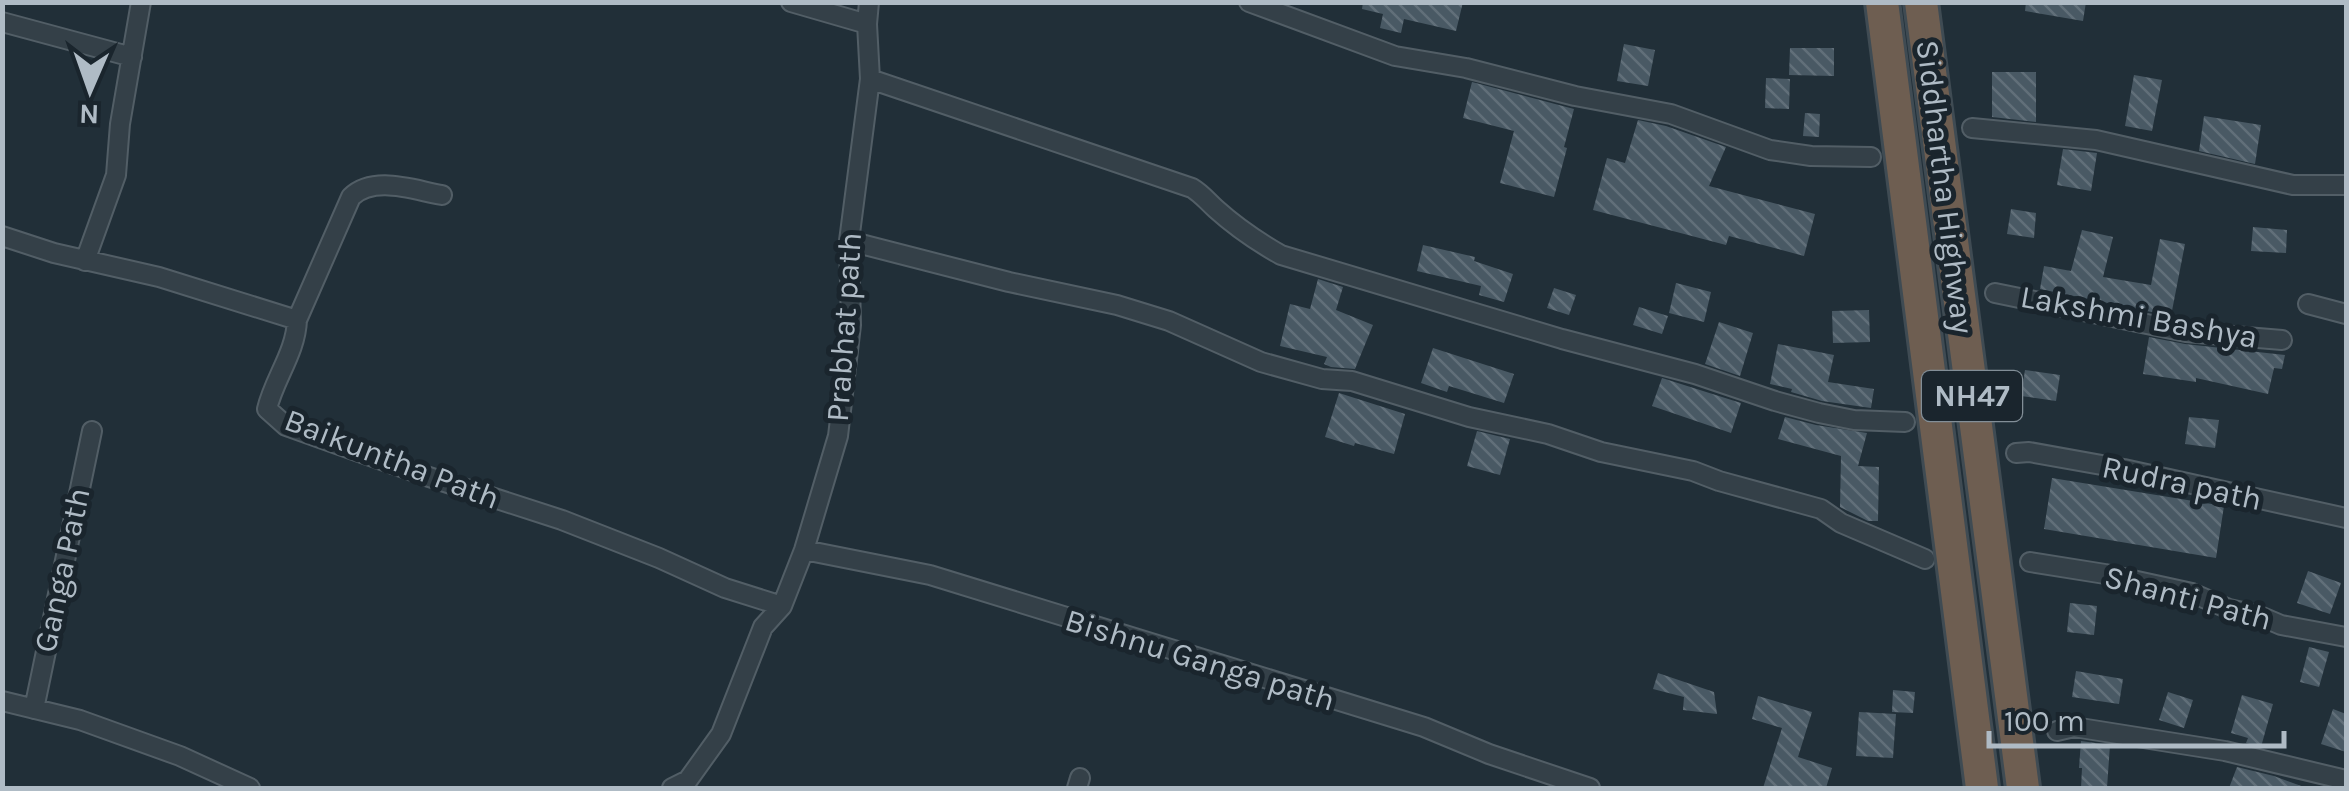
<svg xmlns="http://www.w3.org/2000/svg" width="2349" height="791" viewBox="0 0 2349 791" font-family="Karla,sans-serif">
<defs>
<pattern id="building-back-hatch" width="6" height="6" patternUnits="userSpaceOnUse" patternTransform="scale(2.5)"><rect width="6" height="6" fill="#495964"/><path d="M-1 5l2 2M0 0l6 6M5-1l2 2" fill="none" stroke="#616f79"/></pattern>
</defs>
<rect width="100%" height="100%" fill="#212f38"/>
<path fill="url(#building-back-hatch)" d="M1363,2H1463L1456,31L1404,19L1401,33L1380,28L1383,14L1362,9Z
M2026,2H2086L2083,21L2025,11Z
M1624,44L1655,50L1648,86L1617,81Z
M1790,48H1834V76L1789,75Z
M1992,72H2036V122L1992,117Z
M2134,75L2162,80L2152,131L2125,126Z
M1766,78L1790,79L1789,109L1765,108Z
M1472,82L1574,109L1564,147L1567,148L1554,197L1500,183L1514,131L1463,118Z
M1805,113L1820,114L1819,137L1803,136Z
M2204,116L2261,125L2255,164L2199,151Z
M1638,120L1666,126L1726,147L1709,186L1815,214L1804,256L1729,236L1726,245L1593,210L1607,158L1625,163Z
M2063,149L2097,153L2091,191L2057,185Z
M2011,209L2036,213L2034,238L2007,234Z
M2253,227L2287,230L2286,253L2251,251Z
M2082,230L2113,237L2103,277L2151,285L2160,239L2185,244L2171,316L2040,289L2044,266L2071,271Z
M1423,245L1475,257L1474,261L1513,274L1504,302L1479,295L1481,286L1417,271Z
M1318,279L1343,287L1336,310L1373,325L1355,369L1331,367L1324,364L1327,357L1280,346L1290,304L1310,309Z
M1676,283L1711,292L1704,322L1669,313Z
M1554,288L1576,295L1569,315L1547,308Z
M1639,307L1668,316L1662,334L1633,325Z
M1869,310L1870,342L1833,343L1832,311Z
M1719,322L1753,333L1740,376L1705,364Z
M2149,337L2185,344L2285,355L2282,369L2274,368L2268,394L2196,378V382L2143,374Z
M1778,344L1834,355L1828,382L1874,389L1871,408L1822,401L1791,392L1792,389L1770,384Z
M1433,348L1514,374L1504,403L1449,386L1447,392L1421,383Z
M2025,370L2060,375L2056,401L2021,396Z
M1662,378L1741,403L1731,433L1652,406Z
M1339,393L1405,414L1394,454L1355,443L1354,446L1325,437Z
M1785,417L1816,425L1867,433L1858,466L1879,467L1878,521H1868L1840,507L1841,456L1778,439Z
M2189,417L2219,420L2215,448L2185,444Z
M1477,431L1510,439L1500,475L1467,466Z
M2052,478L2224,506L2216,558L2044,529Z
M2308,571L2341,583L2330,614L2297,603Z
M2070,603L2097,606L2094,635L2067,632Z
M2309,647L2329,652L2319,687L2300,682Z
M2076,671L2123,679L2119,704L2072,697Z
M1658,673L1714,692L1717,714L1683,710L1684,697L1653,689Z
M1893,690L1915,692L1913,713L1892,712Z
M2168,692L2193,700L2184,728L2159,720Z
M2242,695L2273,704L2261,747L2246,743L2248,738L2231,733Z
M1758,696L1812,712L1798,757L1832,768L1826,788H1763L1782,728L1752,719Z
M2333,709L2346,714V752L2321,744Z
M1859,712L1896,714L1893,758L1856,756Z
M2081,741L2110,745L2107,788H2081L2082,768H2079Z
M2237,767L2274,776L2304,787V788H2229Z"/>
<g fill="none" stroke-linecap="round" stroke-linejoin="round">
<defs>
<path id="street" d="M791,2L867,24
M1249,2L1395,56L1466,68L1575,96L1671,114L1770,150L1811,156L1871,157
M2,22L132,57
M870,79L1192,188C1202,194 1207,201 1216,209C1236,227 1258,242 1281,255L1562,339L1695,374L1775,401L1819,413L1854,420L1905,422
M1972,128L2096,140L2293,185H2346
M2,236L54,253L159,277L297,320C296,352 274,379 267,409L286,426L426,476L562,520L659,558L725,588L782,606
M849,241L1009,282L1117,305L1169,321L1261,362L1322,379L1352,381L1469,417L1548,434L1601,452L1693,471L1719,481L1821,509L1841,523L1925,559
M85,261L116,175L120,124L141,2
M1995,293L2186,332L2282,340
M2308,304L2346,314
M297,320L351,197C374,175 413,190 442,195
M2016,453L2029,452L2124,469L2346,518
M804,550L930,575L1424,727L1489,754L1590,788
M2030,562L2105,574L2192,593L2229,609L2260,616L2281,625L2346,637
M2,701L80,720L180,756L250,788
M34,709L92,431
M2057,731L2074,727L2225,751L2346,780
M672,788L688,780L721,734L763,627L782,606L804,550L838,436L851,325L849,241L870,79L867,24L869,2
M1077,788L1080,778"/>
<path id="highway" d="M1882,2L1982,788
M1921,2L2023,788"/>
</defs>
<use href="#street" stroke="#525e66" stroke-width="22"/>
<use href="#highway" stroke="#3f4b53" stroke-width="38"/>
<use href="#street" stroke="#344048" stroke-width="18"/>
<use href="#highway" stroke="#6e5e51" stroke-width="32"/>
</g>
<g text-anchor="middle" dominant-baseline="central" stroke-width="10" stroke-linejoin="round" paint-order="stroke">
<rect fill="#1a252d" stroke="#828e97" stroke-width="2.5" x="1922" y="371" width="100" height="50" rx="8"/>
<g font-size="30" font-weight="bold" fill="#afbbc5">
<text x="1972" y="396">NH47</text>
</g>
<g font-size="32" fill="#afbbc5" stroke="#1a252d">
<text transform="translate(1945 187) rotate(83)">Siddhartha Highway</text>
<text transform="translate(2139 317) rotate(10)">Lakshmi Bashya</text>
<text transform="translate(844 327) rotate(-86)">Prabhat path</text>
<text transform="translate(392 459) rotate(21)">Baikuntha Path</text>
<text transform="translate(2182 483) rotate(12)">Rudra path</text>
<text transform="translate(62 570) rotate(-78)">Ganga Path</text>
<text transform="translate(2188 598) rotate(15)">Shanti Path</text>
<text transform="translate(1200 660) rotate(17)">Bishnu Ganga path</text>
</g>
</g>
<rect width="2349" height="791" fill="none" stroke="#afbbc5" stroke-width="10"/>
<g transform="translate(90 90) rotate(182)" stroke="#1a252d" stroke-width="8" paint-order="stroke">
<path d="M0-8L18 38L0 25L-18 38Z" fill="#afbbc5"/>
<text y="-15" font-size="28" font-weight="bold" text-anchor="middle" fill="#afbbc5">N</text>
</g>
<path d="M1989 731v15h295v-15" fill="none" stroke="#afbbc5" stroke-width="5"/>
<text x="2004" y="731" font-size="30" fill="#afbbc5" stroke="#1a252d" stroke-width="8" paint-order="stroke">100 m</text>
</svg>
